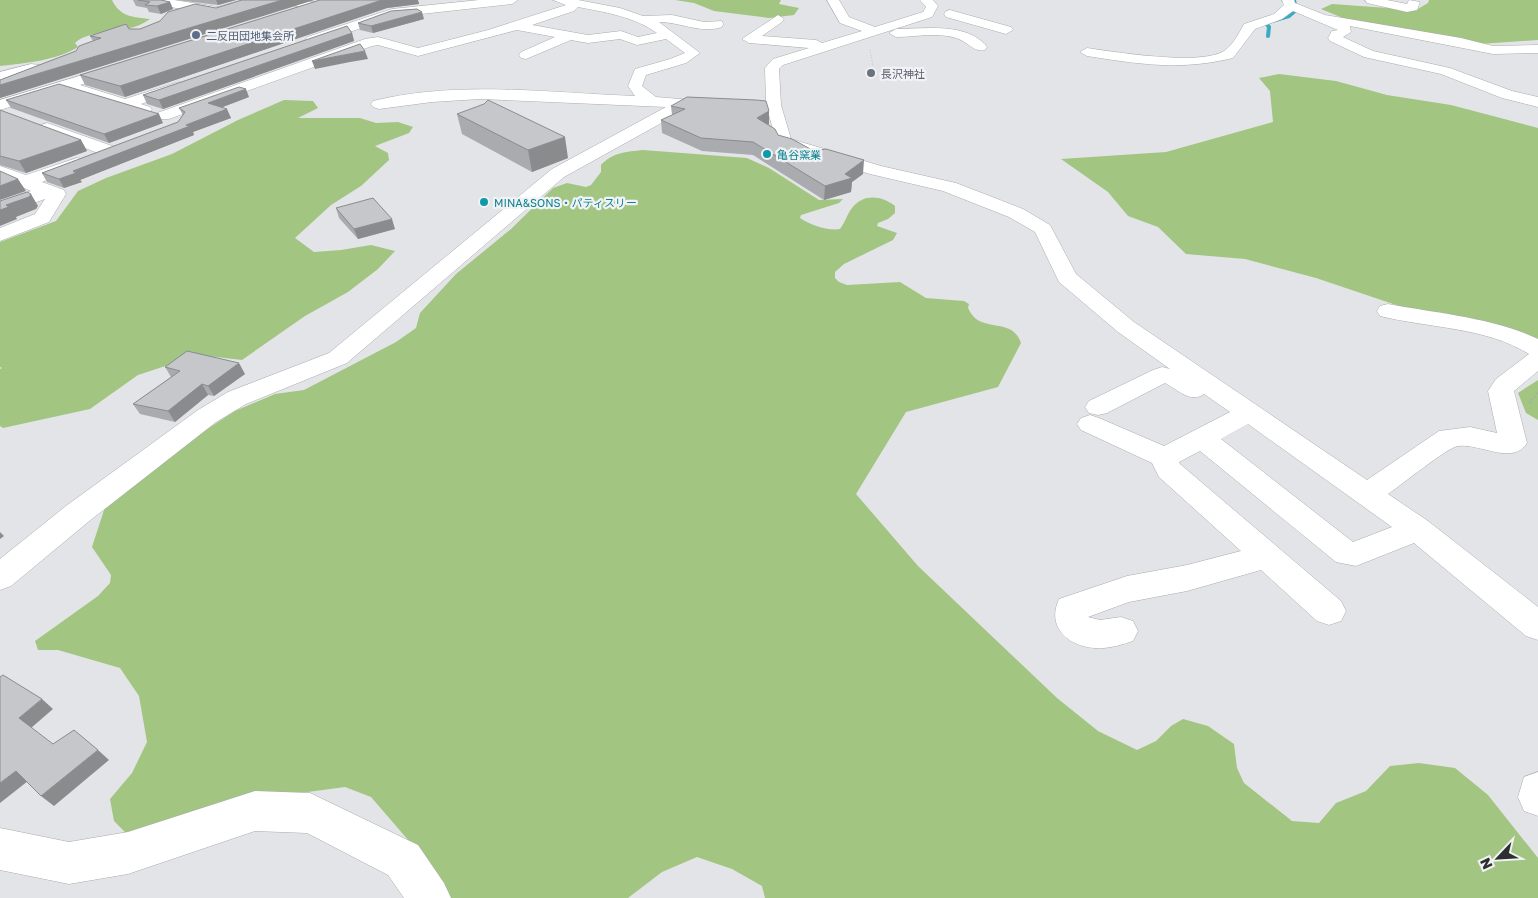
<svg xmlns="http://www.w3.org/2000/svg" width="1538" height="898" viewBox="0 0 1538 898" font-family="'Golos Text','Noto Sans JP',sans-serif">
<rect width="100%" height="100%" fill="#e3e4e7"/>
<path fill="#a2c582" d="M0,0H112C120,17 133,17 150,19C126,37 92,27 75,43L78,47C55,61 26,63 0,66Z
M675,0H781L779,4L799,8L794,15L769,18L714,11L694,3Z
M1429,0H1538V40L1480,44L1350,21L1321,9L1332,4L1416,10L1428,3Z
M1279,74L1336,81L1387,95L1451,105L1538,128V342L1402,307L1316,278L1245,259L1186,254L1158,227L1128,216L1108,192L1061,159L1166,152L1273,122L1270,91L1259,78Z
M284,100L313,101L318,108L298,118H360L376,123L398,122L413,127L409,133L375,146L388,153L389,160L361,186L331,205L295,238L314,252L341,250L371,245L395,251L378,269L348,292L305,316L242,360L199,355L138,375L90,409L3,428L0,426V369L2,368L0,367V242L56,221L78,191L106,178L172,154L238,120Z
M643,150L747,158L769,168L819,200L843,199L839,203L801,215L800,218C810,225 828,231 840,229C845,223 847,214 852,208C864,193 882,196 895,206V213L888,219L878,223L877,226L897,233L893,240L844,264L835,272V278L839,282L847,285L900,282L926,298L964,301L969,304L968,308C971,314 975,320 982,322C997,328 1014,323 1021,343L998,387L906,412L856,494L918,566L1057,698L1098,731L1137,750L1156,741L1171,726L1183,719L1208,726L1234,744L1237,768L1244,783L1292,821L1319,823L1336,803L1366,791L1390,766L1419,763L1455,768L1488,795L1538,858V898H765L762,886L732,869L697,857L662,872L628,898H445L409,841L371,797L345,787L278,796L128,835L114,821L110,799L132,773L147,742L139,696L120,668L58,650H38L35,641L98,596L110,583L111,575L92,547L106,504L153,464L235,411L275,394L304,390L396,342L416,328L420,313L456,274L511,229L553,188L567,183L586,187L591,185L601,172V165C613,152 626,152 643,150Z
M1538,380V420L1526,413L1518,393Z"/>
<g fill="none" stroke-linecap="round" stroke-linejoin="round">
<path stroke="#3aacc0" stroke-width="4" d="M1268,36L1269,27L1266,23L1289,16L1296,10L1294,0"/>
<defs>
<path id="street" d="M146,0H174L218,7L242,0H261L259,3L219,15L152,4Z
M281,0H303L317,3L319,6L313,10L283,3Z
M479,0H518L512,4L394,17L317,43L312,44L305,40L307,37L392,9Z
M553,0H578L620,8L643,16L672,15L704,22L722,21L723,24L722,27C701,34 680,22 659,22L700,53L686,63L646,75L642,86L656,97L692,100L695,103L692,106L564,177L347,363L246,404L216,422L88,522L11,586L0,590V559L66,506L198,410L228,392L329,353L552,169L666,107L480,99L432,102L379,109L373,107L371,104L373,101C458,80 549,93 635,96L628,86L635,69L670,59L685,53L666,39L637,45L620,39L588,43L571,40L526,59L521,58L519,55L521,52L555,37L517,30L418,56L378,45L372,46L169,119H157L155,116L157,113L365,39L378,37L418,48L488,30L566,5ZM578,7C605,12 635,17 657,33L638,37L621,31L588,35L532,25L574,11Z
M827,0H839L849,17L875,27L923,12L926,7L920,0H933L938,6L932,17L783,65L779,69L781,105L791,139L881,166L956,183L1023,209L1050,225L1076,274L1134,322L1367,480L1439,431L1470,427L1497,433L1488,391L1496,379L1529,354C1486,327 1428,328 1380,316L1377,311L1380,306L1388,304C1435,313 1495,318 1538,339V371L1514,391L1527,443C1513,466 1480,443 1458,446C1448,447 1400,486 1388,494L1428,521L1538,607V640L1526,636L1414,543L1356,566L1336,562L1200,451L1179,462L1180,464L1341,601L1346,611L1341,621L1329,625L1317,621L1261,570L1187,591L1129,602L1088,617L1100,620L1121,617L1133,621L1138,631L1133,641C1121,645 1108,649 1095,648C1068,646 1046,627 1059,599L1127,576L1187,565L1241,551L1159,477L1152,463L1081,430L1077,424L1081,418L1090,415L1099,418L1164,446L1230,412L1204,394C1191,404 1177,389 1165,383L1107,413L1098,415L1089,413L1085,407L1089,401L1153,370L1162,367L1170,369L1118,332L1059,282L1035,232L1009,217L943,191L870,174L778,146L766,105L765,68L773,59L809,48L749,43L742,39L778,15L784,19L782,22L762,36L816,40L822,43L862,31L840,23ZM1248,424L1392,527L1353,542L1221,439Z
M1282,0H1294L1295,3L1325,15L1461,38L1493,46L1538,45V53L1493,54L1350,26L1351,32L1343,37L1373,51L1450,68L1512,91L1538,97V107L1502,98L1441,74L1364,57L1330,41L1328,38L1332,31L1338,30L1293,11L1282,19L1255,29L1233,58C1180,71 1139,64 1087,56L1080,52L1087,48C1115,52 1201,66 1224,51C1233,45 1239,33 1244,24L1274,14L1284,5Z
M1365,0H1387L1407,4L1409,0L1420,2L1417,10L1407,12L1367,3Z
M950,10L1011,27L1013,30L1006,34L946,17L944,14L946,11Z
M930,28C950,28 974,30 987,47L985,50C974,53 967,41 956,38C938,32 915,37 896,37L889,33L896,29Z
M31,64L48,66L50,69L43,73L32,72L0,81V72Z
M119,64L126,68L124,71L80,85L125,99L179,82L186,86L184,89L141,104L150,107L152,110L144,115L65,90L0,110V100Z
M47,123L115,147L118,151L115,155H103L41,131L39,128L41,125Z
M77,158L83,159L86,163L83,167L42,182L64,190L66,194L49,222L0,241V228L35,214L45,199L0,215V202L31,191L0,177V166L26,175Z
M1538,772V816L1524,811L1518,797L1524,777Z
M255,791L310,793L418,845L444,883L451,898H404L388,875L307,833L255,831L128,874L69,884L0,870V828L69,842L128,832Z"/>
</defs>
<use href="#street" stroke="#a9abae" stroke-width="1"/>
<path stroke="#a7a8aa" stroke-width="1" stroke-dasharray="0.5 2" stroke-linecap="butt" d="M870,50L873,66"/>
<path stroke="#a7a8aa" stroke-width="2.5" stroke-dasharray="1 3" stroke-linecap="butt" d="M1532,400L1538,393"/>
<path stroke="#a7a8aa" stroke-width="3" stroke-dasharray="1 4" stroke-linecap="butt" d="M1530,403L1533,399"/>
<use href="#street" fill="#fff" fill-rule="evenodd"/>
</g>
<path fill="#a9abae" d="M133,0H161L170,2L173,9L161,14L149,12L147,8L136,6Z
M176,0H236L218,5Z
M314,0L0,98V80L76,51L93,41L90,36L129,29H140L216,8Z
M320,0L419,2V4L387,8L125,97L85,85L80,75Z
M424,19L373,33L360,30L358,23Z
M352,33L354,41L163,109L147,104L143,95Z
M249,97L223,107L231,118L193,132L194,135L80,180L82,182L64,188L47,182L42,173L178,122L183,115L179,108Z
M6,100L163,123L109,143L11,108Z
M671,106L769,124L768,125L778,135L863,174L852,182L851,192L824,200L753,155L702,151L662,133L661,120L672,115Z
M0,111L81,140L87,151L26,173L0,165Z
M457,114L568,158L532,172L462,134Z
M336,208L395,229L358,239L339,218Z
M165,367L245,374L214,396L208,395L175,422L140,414L133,404L171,377Z"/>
<path fill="#8a8b8d" d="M216,0H236L218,5Z
M282,0H314L0,98V85Z
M382,0H418L419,4L387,8L125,97L120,86Z
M170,2L173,9L161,14L157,6Z
M422,12L424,19L373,33L371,26Z
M352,33L354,41L163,109L159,100Z
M365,51L368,59L350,62L315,69L312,61Z
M246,89L249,97L212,111L208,103Z
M227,109L231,118L193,132L194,135L80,180L82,182L64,188L59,179L73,171L186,125Z
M769,111V124L757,131V118Z
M159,114L163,123L109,143L104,134Z
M565,137L568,158L532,172L528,150Z
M81,140L87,151L26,173L19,161Z
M864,160L863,174L852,182L851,192L824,200L825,186L845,174Z
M18,179L26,191L0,200V186Z
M31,194L38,206L36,209L16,217L17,219L0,226V210L6,205Z
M392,219L395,229L358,239L354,229Z
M239,363L245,374L214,396L208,386Z
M202,384L208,395L175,422L168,411Z
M0,532L4,536L0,539Z
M42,699L53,709L31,728L19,718Z
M98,750L109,760L54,806L41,796Z
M16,771L28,781L0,803V783Z"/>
<path fill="#c5c7ca" stroke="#8a8b8d" d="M138,0H161L170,2L157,6L145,5L150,2Z
M242,0H282L0,85V80L76,51L79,46L101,38L90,36L126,24L129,29H140L160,21L168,12L195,4L216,8Z
M320,0H382L120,86L80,75Z
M417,9L422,12L371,26L358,23L391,11Z
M347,26L352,33L159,100L143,95Z
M360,44L365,51L312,61Z
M59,84L159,114L104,134L6,100Z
M239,87L246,89L208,103L227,109L186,125L190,126L73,171L76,173L59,179L42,173L178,122L185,112L179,108Z
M687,97L756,100L766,101L769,111L757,118L775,129L778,135L792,139L814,151L826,149L864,160L845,174L852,178L825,186L753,142L701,138L661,120L685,109L671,106Z
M488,100L565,137L528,150L457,114L484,104Z
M0,110L81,140L19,161L0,156Z
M0,171L18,179L0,186Z
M27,192L31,194L29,197L6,205L9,207L0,210V201Z
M373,198L392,219L354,229L336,208Z
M187,351L239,363L208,386L202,384L168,411L133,404L180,371L165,367Z
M3,675L42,699L19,718L53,744L74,730L98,750L41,796L16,771L0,783V677Z"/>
<circle fill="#5c6f8a" stroke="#f0f2f5" stroke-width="2" cx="196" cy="35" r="5"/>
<circle fill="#6b7280" stroke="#f0f2f5" stroke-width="2" cx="871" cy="73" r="5"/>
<g fill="#0f9aa8" stroke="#f0f2f5" stroke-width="2">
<circle cx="767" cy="154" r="5"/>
<circle cx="484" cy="202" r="5"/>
</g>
<g text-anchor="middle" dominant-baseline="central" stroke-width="4.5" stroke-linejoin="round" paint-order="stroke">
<g font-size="11" fill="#4e5e75" stroke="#f0f2f5" text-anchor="start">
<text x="206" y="35">二反田団地集会所</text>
</g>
<g font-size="11" fill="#5b616d" stroke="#f0f2f5" text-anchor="start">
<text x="881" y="73">長沢神社</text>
</g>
<g font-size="11" fill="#0d838f" stroke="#f0f2f5" text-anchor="start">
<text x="777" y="154">亀谷窯業</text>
<text x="494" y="202">MINA&amp;SONS・パティスリー</text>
</g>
</g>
<g transform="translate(1498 858) rotate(245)" stroke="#f0f2f5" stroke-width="4" paint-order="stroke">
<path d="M0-4L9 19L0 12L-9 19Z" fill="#2d2e2f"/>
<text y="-8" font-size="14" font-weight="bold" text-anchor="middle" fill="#2d2e2f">N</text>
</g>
</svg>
